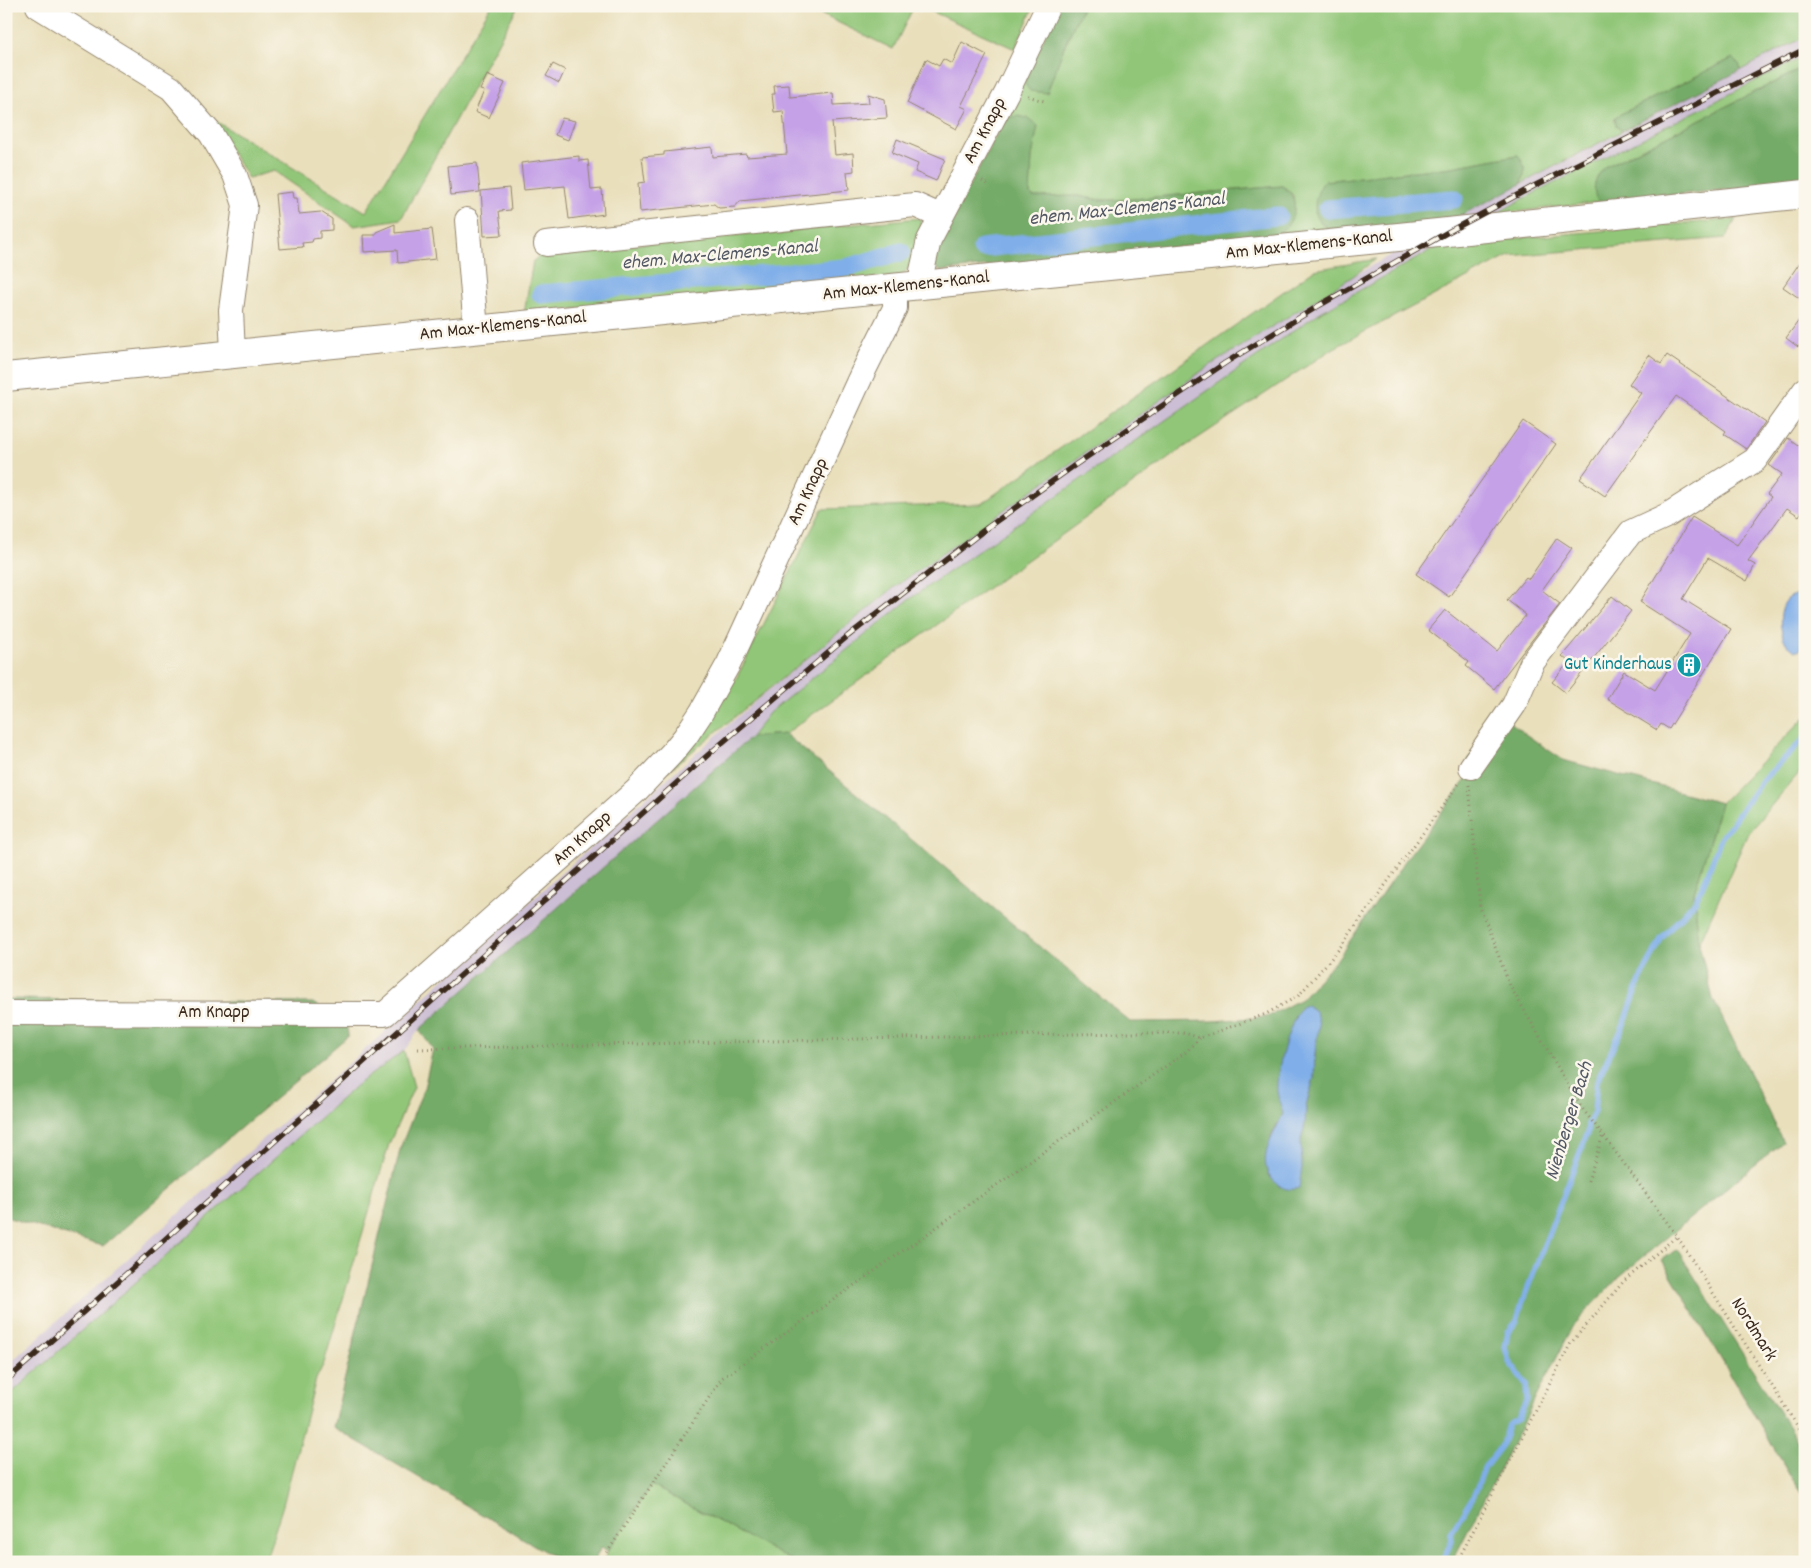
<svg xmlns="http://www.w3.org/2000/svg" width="1811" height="1568" viewBox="0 0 1811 1568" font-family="Dekko,sans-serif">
<rect width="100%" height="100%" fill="#fbf7ec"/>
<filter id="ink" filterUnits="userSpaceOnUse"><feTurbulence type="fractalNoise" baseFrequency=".02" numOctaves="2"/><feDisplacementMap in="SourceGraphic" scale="10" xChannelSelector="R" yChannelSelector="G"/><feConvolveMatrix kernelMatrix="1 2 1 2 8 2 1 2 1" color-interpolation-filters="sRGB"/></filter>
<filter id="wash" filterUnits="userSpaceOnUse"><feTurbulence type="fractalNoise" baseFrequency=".0096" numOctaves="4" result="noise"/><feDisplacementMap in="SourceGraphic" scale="20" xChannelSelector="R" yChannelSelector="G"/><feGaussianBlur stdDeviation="1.12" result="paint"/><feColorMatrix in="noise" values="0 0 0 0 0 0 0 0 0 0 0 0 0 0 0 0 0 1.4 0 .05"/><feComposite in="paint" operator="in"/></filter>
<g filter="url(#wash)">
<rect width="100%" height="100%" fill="#e9dfbb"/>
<path fill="#ccbed4" d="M1805,37V56L1500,211L1319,313L769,713L751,737L419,1030L404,1051L358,1084L6,1398V1366L379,1037L660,785L757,700L896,586L1209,366L1352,277L1446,223Z"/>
<path fill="#91c678" stroke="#66784b" d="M491,6H518L401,219L354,226L274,171L248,178L209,117L366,212Z
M804,6H914L893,49Z
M920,6H1034L1015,49Z
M1083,6H1805V37L1741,70L1739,64L1733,58L1615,117C1614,123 1617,127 1622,131L1521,184L1523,179L1518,155L1452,167L1324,181L1315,212L1322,225L1335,231L1258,239C1283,233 1298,223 1293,195L1282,186L1122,200H1100L1078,196L1033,197L1030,194L1032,156L1037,129L1002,124L1026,76L1047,92L1064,47Z
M1805,56V67L1605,167L1600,202L1496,214L1517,202Z
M920,218L922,242L914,262L901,276L524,314L533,261L544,253Z
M1736,219L1726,238L1509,256L1334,348L1183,448L785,734L751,737L769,713L911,598L1319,313L1441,245Z
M1376,259L1352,277L1209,366L896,586L668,771L737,677L822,509L981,504L1314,270Z
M1805,717V766L1748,833L1699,944L1694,893L1721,803Z
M404,1051L414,1087L389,1144L324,1363L316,1379L283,1505L265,1562H6V1398L358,1084Z
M651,1485L794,1562H603L608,1551Z"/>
<path fill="#74ab68" stroke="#586a43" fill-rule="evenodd" d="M1058,6H1083L1064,47L1047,93L1030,91L1026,86L1025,81Z
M1733,58L1739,64L1741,70L1622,131L1616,126L1615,117Z
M1805,67V182L1600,202L1596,198C1592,186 1596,176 1605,167Z
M1018,116L1028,118L1038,126L1032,156L1030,194L1033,197L1078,196L1100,200H1122L1282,186C1300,195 1297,221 1281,231C1274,236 1266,237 1258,239L941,271L937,269L932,257L1002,124L1010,117Z
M1518,155C1526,165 1526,174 1521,184L1446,223L1335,231C1310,223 1311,200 1324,181L1452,167Z
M1498,711L1521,731L1563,760L1721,803L1694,893L1699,944L1713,999L1783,1142L1620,1276L1572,1327L1452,1562H794L651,1485L608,1551L601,1547L594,1562H555L556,1558L333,1427L401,1146L424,1088L433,1049L419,1030L751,737L785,734L1130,1022L1212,1021L1267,1017L1301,999L1338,958L1409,855L1467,778L1468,761ZM1295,1016L1315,1053L1314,1078L1306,1106L1305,1124L1301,1140L1280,1187L1268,1175L1271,1136L1283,1114C1272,1080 1285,1048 1295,1016Z
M6,999L313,1003L347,1025L348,1036L103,1246L6,1217Z
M1677,1249L1805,1453V1500L1662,1260Z"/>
<path fill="#7faee9" stroke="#5d6c84" d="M1802,594L1805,597V647L1795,651C1793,649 1788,646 1786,643C1779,631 1777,606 1790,597C1793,595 1798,595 1802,594Z
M1307,1005L1316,1012L1319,1025L1315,1053L1314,1078L1306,1106L1305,1124L1301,1140L1302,1167L1299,1188C1288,1191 1282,1189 1274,1181C1254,1161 1274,1135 1283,1114C1281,1107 1278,1098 1277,1091C1276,1069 1289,1025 1301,1007Z"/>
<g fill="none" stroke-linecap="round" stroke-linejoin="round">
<path stroke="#7faee9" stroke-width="5.5" d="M1442,1562L1452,1540L1451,1533L1474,1495L1485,1467L1502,1445L1508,1425L1518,1419L1527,1400L1526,1384L1509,1362L1505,1347L1508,1332L1517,1321L1523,1300L1587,1134L1588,1123L1594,1112L1597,1081L1625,1022L1639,983L1661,939L1696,900L1707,876L1720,840L1761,782L1805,738"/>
<path stroke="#7faee9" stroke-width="19" d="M1328,209L1454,199
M982,248L1278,216
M541,294L846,268L901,252"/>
</g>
<g id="blocks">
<path fill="#c5a1e7" d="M962,42L987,55L961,106L967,109L956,129L907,103L926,59L939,66L943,59L952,64Z
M553,64L565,70L559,83L546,76Z
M487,75L505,83L489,118L475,112L484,91L480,90Z
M789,85L790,97L833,93L834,105L869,103L868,94L885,99L887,118L832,122L835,155L853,153L854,171L847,172L849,190L740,201L735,207L719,208L714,204L640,212L638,183L645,182L642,157L664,155V152L712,147L713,157L746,154L747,157L787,154L783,111L774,112L772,94H775L774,86Z
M562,118L575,121L568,140L555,135Z
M897,139L945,159L936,181L915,172L918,164L892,153Z
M579,156V161L588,160L591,190L602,189L604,214L569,219L565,186L524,190L521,163Z
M477,163L480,192L451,195L448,166Z
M509,188L511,210L499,211L502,235L484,236L481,191Z
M292,192L293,198H297L299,214L321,212L332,219V230L320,231V238L313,239L312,242L302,243L303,247L280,249L275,194Z
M395,224V233L432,229L436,259L398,263L397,250L364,252L363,235H376V232Z
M1805,255V302L1783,287Z
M1805,312V338L1798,347L1786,338Z
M1649,355L1661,364L1667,355L1765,422L1746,449L1724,434L1726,431L1676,396L1605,496L1580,479L1641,393L1629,384Z
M1523,421L1556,444L1449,597L1416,574Z
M1788,438L1805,450V507L1799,516L1787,508L1748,561L1755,565L1747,581L1708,558L1683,599L1731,629L1669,729L1661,724L1657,730L1607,699L1624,671L1655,690L1690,634L1640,602L1692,517L1737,545L1771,497L1767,494L1782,474L1769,465Z
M1557,538L1572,548L1542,590L1560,604L1494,689L1466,666L1469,662L1428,630L1445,610L1497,651L1526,615L1507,600L1526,577L1529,579Z
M1612,596L1631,611L1566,693L1552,682L1569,662L1562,656Z"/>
</g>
</g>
<g filter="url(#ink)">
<use href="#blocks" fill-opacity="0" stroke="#92846c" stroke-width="1"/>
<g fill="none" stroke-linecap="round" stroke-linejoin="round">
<defs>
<path id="minor" d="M38,6L171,88L211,134L235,175L245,205L231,310L233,354
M467,220L476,330
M546,244L915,205L940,216
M923,285L922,271L929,240L1007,92L1048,6
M1471,767L1514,705L1532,663L1631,532L1668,515L1755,460L1805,390
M6,1013L385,1014L636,791L672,753L685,737L701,713L729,663L862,374L895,308V288"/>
<path id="major" d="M6,377L1448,232L1805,194"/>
</defs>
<use href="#minor" stroke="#92846c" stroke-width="26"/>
<use href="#major" stroke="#92846c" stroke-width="30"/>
<path stroke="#92846c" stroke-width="3" stroke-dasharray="1 4" stroke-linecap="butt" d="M1028,96L1044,101
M982,181L989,185
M1469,785L1480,907L1510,986L1581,1107L1603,1135L1677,1236L1805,1438
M418,1049L1121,1033H1184L1200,1038L1266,1014L1298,996L1336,953L1460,782
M1588,1181L1603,1135
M603,1562L608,1551L722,1378L1186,1052L1200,1038
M1457,1562L1571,1343L1624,1281L1677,1236"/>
<use href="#minor" stroke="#fff" stroke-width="24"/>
<use href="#major" stroke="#fff" stroke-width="28"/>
<defs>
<path id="rail" d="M6,1381L709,754L848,636L988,527L1075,465L1225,363L1320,305L1448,232L1534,186L1805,49"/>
</defs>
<use href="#rail" stroke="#3b2a1e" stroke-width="5.5"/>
<use href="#rail" stroke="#fbf7ec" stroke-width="4" stroke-dasharray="11" stroke-linecap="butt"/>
</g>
</g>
<defs>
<symbol id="building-disc" viewBox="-11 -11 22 22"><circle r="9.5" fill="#0f9aa8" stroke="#fbf7ec"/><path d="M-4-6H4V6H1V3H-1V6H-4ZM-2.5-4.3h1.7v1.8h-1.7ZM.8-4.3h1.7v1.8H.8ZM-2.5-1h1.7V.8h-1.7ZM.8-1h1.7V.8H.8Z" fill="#fff"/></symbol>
</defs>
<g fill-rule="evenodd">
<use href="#building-disc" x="1675" y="651" width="28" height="28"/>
</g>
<g text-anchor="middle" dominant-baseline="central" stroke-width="5" stroke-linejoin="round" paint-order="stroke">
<g font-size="19" fill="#3b2a1e" stroke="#fbf7ec">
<text transform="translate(986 131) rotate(-62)">Am Knapp</text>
<text transform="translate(1309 246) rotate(-6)">Am Max-Klemens-Kanal</text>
<text transform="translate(906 287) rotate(-6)">Am Max-Klemens-Kanal</text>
<text transform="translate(503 327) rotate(-6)">Am Max-Klemens-Kanal</text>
<text transform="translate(809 492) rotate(-65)">Am Knapp</text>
<text transform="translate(583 839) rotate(-42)">Am Knapp</text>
<text x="214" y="1013">Am Knapp</text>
<text transform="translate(1753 1330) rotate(58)">Nordmark</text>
</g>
<g font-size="19" fill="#0d838f" stroke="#fbf7ec" text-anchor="end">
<text x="1672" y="665">Gut Kinderhaus</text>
</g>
<g font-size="20" font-style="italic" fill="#535865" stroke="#fbf7ec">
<text transform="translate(1127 210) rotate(-6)">ehem. Max-Clemens-Kanal</text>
<text transform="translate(720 256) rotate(-5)">ehem. Max-Clemens-Kanal</text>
<text transform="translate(1570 1121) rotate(-73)">Nienberger Bach</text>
</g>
</g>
<rect width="1811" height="1568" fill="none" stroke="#fbf7ec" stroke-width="25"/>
</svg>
